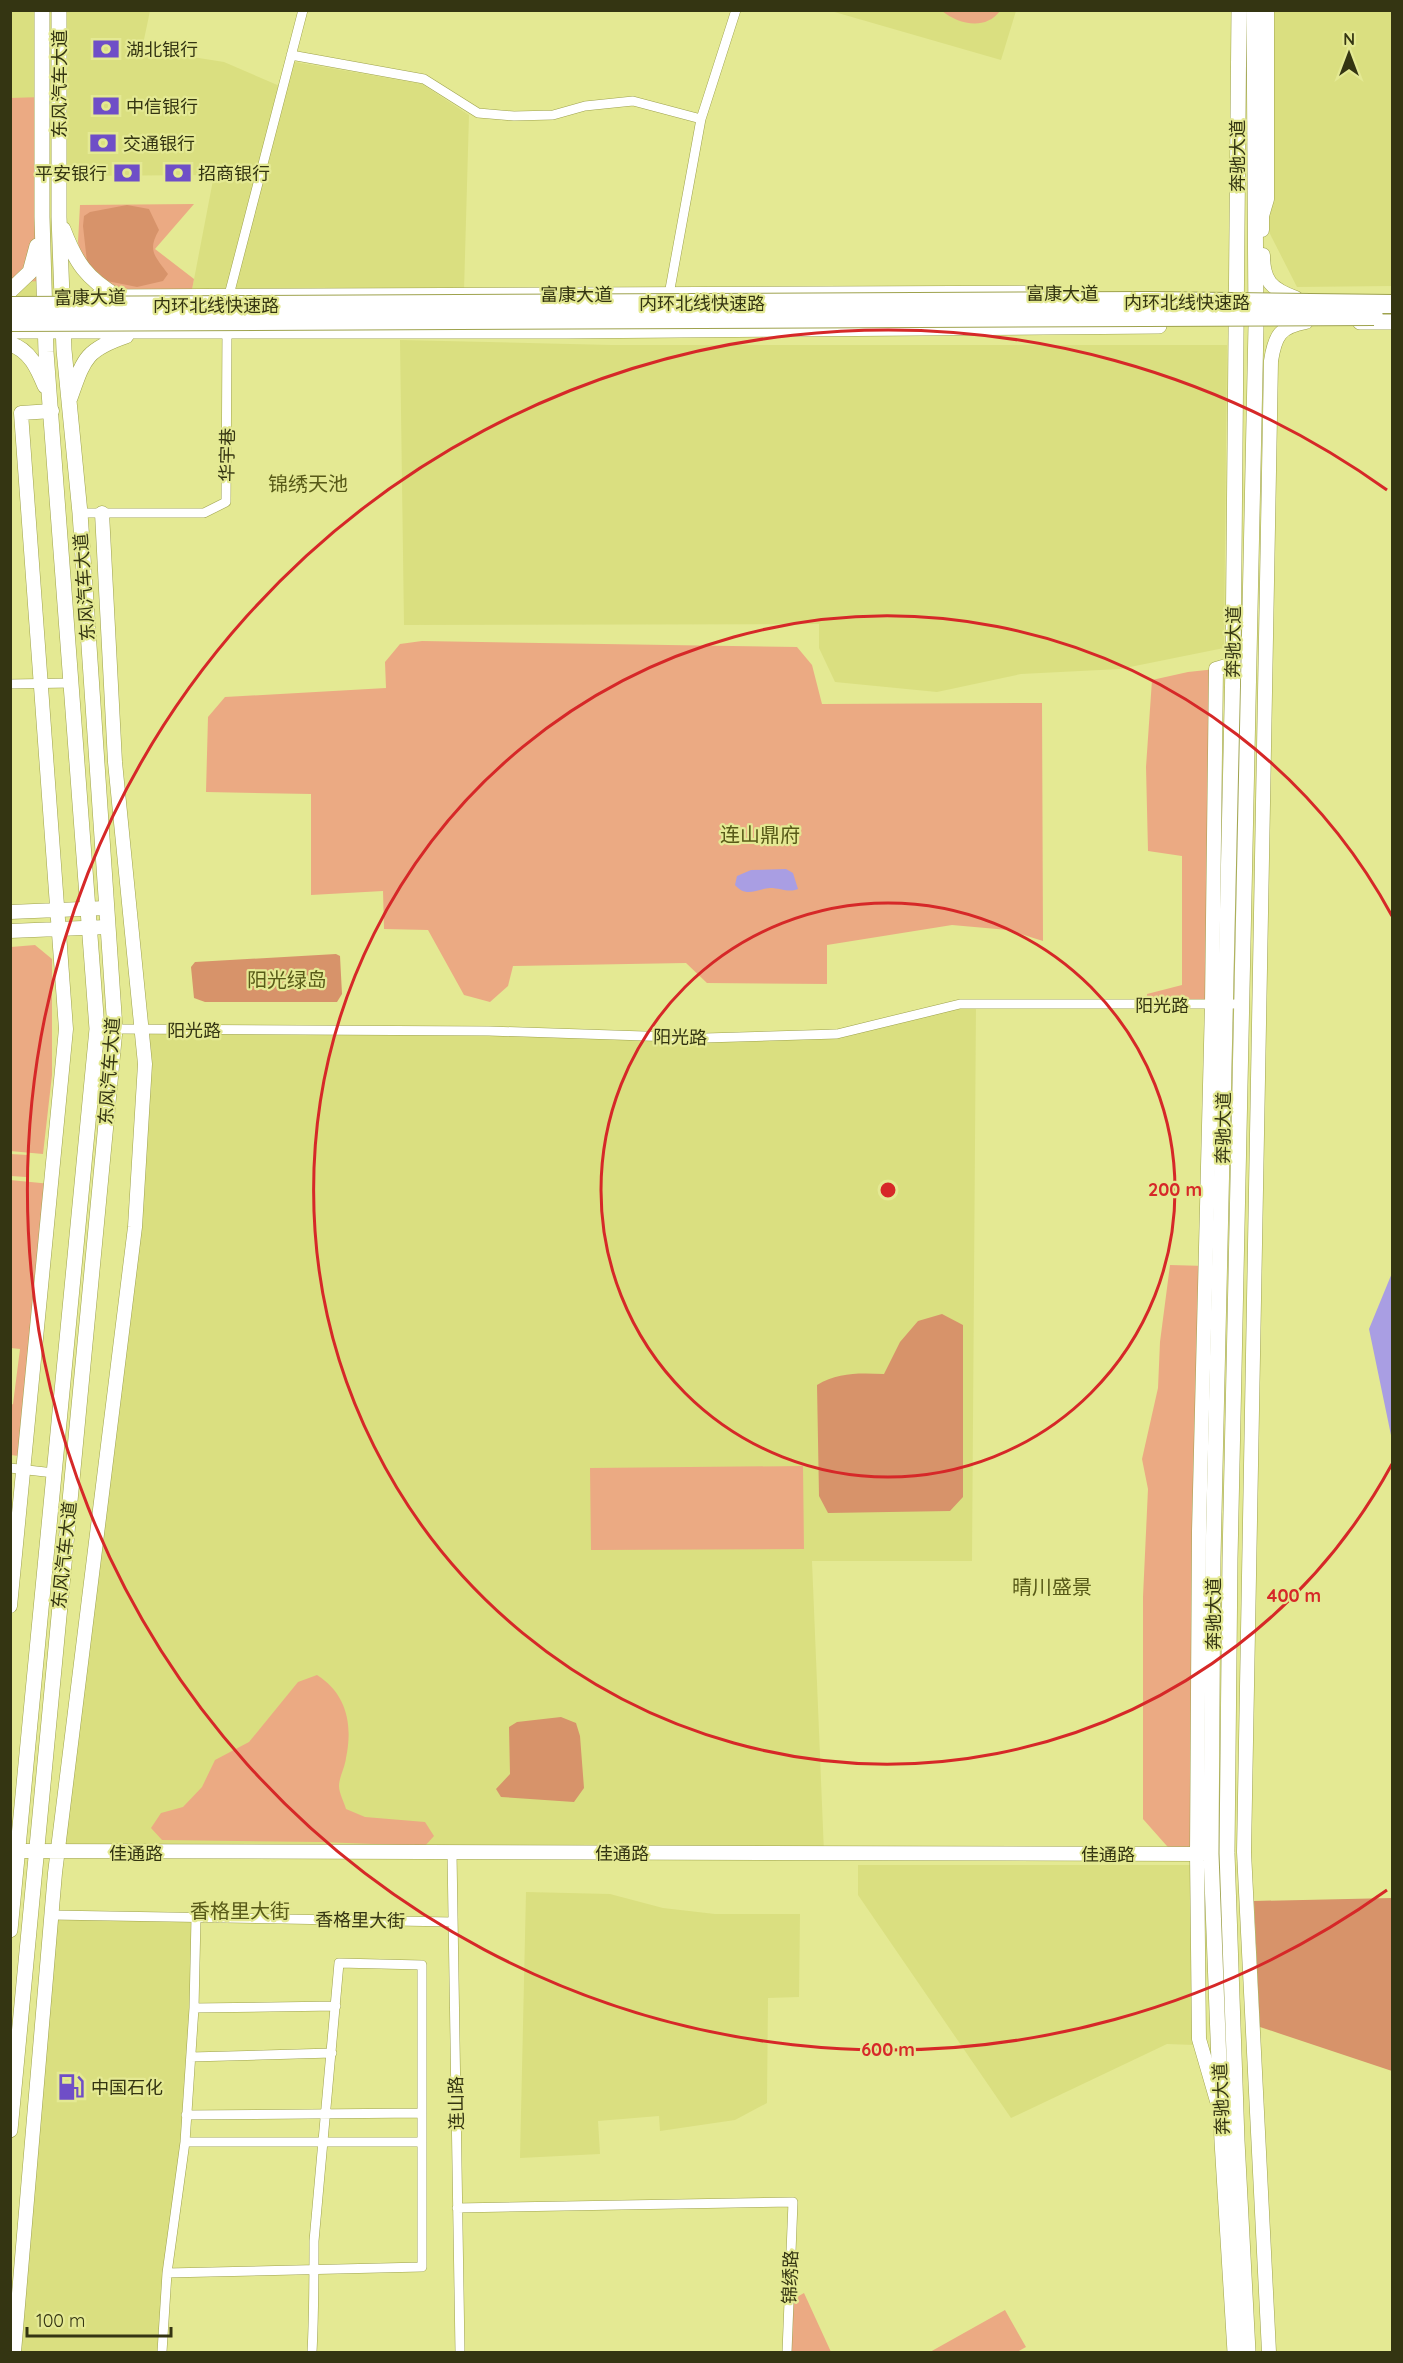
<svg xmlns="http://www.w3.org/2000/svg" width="1403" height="2363" viewBox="0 0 1403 2363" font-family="Quicksand,'Noto Sans SC',sans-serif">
<rect width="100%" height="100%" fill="#e4e993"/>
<path fill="#dadf80" d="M10,11H54V313L11,314Z
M65,11H150L142,49L224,62L282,87L289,61L422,84L469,115L464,291L191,295L214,175L66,176Z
M831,11H1016L1001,60Z
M1275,11H1392V286L1297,287L1268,230Z
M400,340L611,345H1227L1224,648L1120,669L1021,674L937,692L835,682L819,648V624L404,625Z
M976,1004L972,1561H812L824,1853H58L135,1227L141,1029L705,1038L837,1034Z
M858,1865H1190L1194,2045L1167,2044L1011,2118L858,1895Z
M526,1892L610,1894L663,1908L715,1914H800L799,1997L768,1998L767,2103L735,2120L660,2131L659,2116L598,2121L600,2154L520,2158Z
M52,1915L196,1918L194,2008L162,2352H14Z"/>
<path fill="#ebaa83" d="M942,11H1000C985,31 958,24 942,11Z
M42,97L43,281L11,282L10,98Z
M194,204L155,249L194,279L191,295L126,296L82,262L78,242L80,205Z
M422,641L797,647L812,665L822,704L1042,703L1043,941L1008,930L952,925L827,945V984L707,983L686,963L513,966L508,986L490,1002L464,995L428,930L384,929L383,891L311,895V794L206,792L208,717L225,697L386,688L385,662L400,644Z
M1216,669L1212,1004L1147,1005V994L1182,985V856L1148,851L1146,767L1152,680L1188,672Z
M35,945L52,959V1075L43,1154L10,1151L11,947Z
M10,1154L28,1155L26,1177L11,1176Z
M10,1180L51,1184L25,1457L11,1455V1405L13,1404L20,1349L11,1348Z
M1170,1265L1206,1266L1197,1854H1174L1143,1819V1597L1148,1489L1142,1459L1158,1388L1160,1342Z
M803,1466L804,1549L591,1550L590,1468Z
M317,1675C347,1694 353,1725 346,1758C345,1767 339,1778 339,1786C339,1793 344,1802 346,1809L365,1817L425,1822L434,1836L425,1846L321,1842L162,1840L151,1828L161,1813L183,1807L202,1787L215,1760L249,1742L298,1682Z
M804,2293L831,2352H787L790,2301Z
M1005,2310L1026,2347L1017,2352H930Z"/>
<path fill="#d7936a" d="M127,205L149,209L159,230C147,251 155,256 168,274L163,281L137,287L107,281L87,262L83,226L84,216L90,212Z
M336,954L340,956L342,994L337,1002H205L194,998L191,967L195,962Z
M942,1314L963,1325V1497L950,1511L828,1513L819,1496L817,1385C838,1372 860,1373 884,1374L900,1342L918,1321Z
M561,1717L576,1723L580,1736L584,1788L574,1802L501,1797L496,1789L510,1774L509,1727L517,1722Z
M1392,1898V2071L1260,2027L1254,1901Z"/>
<path fill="#a99ee3" d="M786,869L793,873L798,889C788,893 781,888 770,888C756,889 746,898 735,885L737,876L751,870Z
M1392,1273V1440L1369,1329Z"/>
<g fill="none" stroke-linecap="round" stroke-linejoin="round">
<defs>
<path id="street" d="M291,55L424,79L478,113L514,116L553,115L585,106L633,101L701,119
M229,295L303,10
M668,300L701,119L736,10
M80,513H204L226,502L227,330
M10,684L71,683
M115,1029L489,1031L705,1038L837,1034L960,1004H1241
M10,1468L54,1473
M452,1853L460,2352
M52,1915L453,1922
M194,2008L336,2006
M191,2057L332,2053
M186,2115L422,2113
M185,2142H422
M457,2208L793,2202L787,2352
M167,2273L422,2267V1965L339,1963L314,2241C314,2279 314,2315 312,2352
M162,2352L167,2273L185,2142L194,2008L196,1918"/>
<path id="secondary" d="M1262,230V216L1267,199V10
M1263,255C1263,281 1271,289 1296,298
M10,912L106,908
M10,931L107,927
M10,1606L66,1029L21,413L52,411
M18,1851L1203,1854
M1217,2101L1199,2039L1197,1854L1199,1531L1212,1004L1216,669L1233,664
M14,2352L55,1873L135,1227L145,1064L115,762L102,513
M1269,2352L1244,1852L1271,361C1275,335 1280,327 1306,322"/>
<path id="primary" d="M63,229C76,263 86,278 118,297
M10,291L30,272L37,246
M97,297L1048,293
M1360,322H1392
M10,331H567L1159,326
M10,344C30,350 38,369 45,386
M70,398C84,359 85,350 126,336
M10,1930L97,1029L46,352L42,217V10
M10,2130L115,1029L80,513L64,350L59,217V10
M1235,2352L1222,2141L1211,1854L1213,1558L1233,664L1239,10
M1248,2352L1237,2141L1227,1853L1230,1559L1256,326L1254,10"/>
</defs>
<use href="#street" stroke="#9ea24d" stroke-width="10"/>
<use href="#secondary" stroke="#9ea24d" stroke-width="15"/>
<use href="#primary" stroke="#9ea24d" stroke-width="16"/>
<use href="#street" stroke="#fff" stroke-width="9"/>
<use href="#secondary" stroke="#fff" stroke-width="14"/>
<use href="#primary" stroke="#fff" stroke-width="15"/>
<defs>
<path id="highway-bridge" d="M10,306L1148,301L1392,304
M10,322L1374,316"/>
</defs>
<use href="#highway-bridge" stroke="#9ea24d" stroke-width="20" stroke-linecap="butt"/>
<use href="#highway-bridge" stroke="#fff" stroke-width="18"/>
</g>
<g fill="none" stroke="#d62828" stroke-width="3">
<circle cx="888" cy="1190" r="287"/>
<path d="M1392 1464A574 574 0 1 1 1392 916"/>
<path d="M1387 1890A860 860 0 1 1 1387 490"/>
</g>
<defs>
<symbol id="bank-bare" viewBox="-9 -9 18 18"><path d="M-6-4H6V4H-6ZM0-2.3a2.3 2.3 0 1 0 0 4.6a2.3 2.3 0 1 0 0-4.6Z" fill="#6f4ec7" stroke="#e4e993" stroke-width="2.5" paint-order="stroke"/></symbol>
<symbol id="fuel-bare" viewBox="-9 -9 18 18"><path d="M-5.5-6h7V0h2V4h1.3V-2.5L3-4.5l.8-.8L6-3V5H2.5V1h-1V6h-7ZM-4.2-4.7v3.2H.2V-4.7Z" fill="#6f4ec7" stroke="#e4e993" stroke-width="2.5" paint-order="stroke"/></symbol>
</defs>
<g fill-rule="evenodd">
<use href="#bank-bare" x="87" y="30" width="38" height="38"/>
<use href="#bank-bare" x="87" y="87" width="38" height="38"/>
<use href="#bank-bare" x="84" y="124" width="38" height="38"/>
<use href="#bank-bare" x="108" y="154" width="38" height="38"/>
<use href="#bank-bare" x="159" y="154" width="38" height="38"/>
<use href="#fuel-bare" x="52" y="2068" width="38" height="38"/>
</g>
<g text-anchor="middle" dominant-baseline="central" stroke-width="4.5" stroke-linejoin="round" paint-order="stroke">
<g font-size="18" fill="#343512" stroke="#e4e993" text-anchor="start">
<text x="126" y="49">湖北银行</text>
<text x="126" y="106">中信银行</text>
<text x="123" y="143">交通银行</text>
<text x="107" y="173" text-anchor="end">平安银行</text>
<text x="198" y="173">招商银行</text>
<text x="91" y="2087">中国石化</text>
</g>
<g font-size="18" fill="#343512" stroke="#e4e993">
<text transform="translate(59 84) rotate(-90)">东风汽车大道</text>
<text transform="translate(1237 156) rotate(-90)">奔驰大道</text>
<text x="1062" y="293">富康大道</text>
<text x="576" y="294">富康大道</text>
<text transform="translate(90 297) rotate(-1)">富康大道</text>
<text x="1187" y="302">内环北线快速路</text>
<text x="702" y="303">内环北线快速路</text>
<text x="216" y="305">内环北线快速路</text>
<text transform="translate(227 455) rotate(-89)">华宇巷</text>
<text transform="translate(84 587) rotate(-94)">东风汽车大道</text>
<text transform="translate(1233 642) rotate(-89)">奔驰大道</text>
<text x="1162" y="1005">阳光路</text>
<text x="194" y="1030">阳光路</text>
<text transform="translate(680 1037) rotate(1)">阳光路</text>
<text transform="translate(109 1071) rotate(-86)">东风汽车大道</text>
<text transform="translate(1223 1128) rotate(-89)">奔驰大道</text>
<text transform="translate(64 1555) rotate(-84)">东风汽车大道</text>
<text transform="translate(1213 1614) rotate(-90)">奔驰大道</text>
<text x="136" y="1853">佳通路</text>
<text x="622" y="1853">佳通路</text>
<text x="1108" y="1854">佳通路</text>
<text transform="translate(360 1920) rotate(1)">香格里大街</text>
<text transform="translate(1221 2099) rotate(-92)">奔驰大道</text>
<text transform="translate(456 2103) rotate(-91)">连山路</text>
<text transform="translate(790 2277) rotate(-88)">锦绣路</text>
</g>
<g font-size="20" fill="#585a18" stroke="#e4e993">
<text x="308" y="483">锦绣天池</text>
<text x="760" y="834">连山鼎府</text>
<text x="287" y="979">阳光绿岛</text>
<text x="1052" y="1586">晴川盛景</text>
<text x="240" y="1910">香格里大街</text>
</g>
</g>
<circle cx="888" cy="1190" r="9" fill="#d62828" stroke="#e4e993" stroke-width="3"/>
<g font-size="18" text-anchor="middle" font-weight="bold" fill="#d62828" stroke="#e4e993" stroke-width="4.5" stroke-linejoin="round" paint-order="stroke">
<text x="1175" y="1196">200 m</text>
<text x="1294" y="1602">400 m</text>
<text x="888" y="2056">600 m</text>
</g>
<rect width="1403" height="2363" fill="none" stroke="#343512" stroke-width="24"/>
<g transform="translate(1349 54)" stroke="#e4e993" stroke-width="4.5" paint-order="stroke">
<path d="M0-4.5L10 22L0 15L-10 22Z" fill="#343512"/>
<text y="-9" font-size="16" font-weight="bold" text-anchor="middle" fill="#343512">N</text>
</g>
<path d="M27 2327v9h144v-9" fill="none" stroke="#343512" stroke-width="3"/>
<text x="36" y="2327" font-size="18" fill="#343512" stroke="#e4e993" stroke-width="4.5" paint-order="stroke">100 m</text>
</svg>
